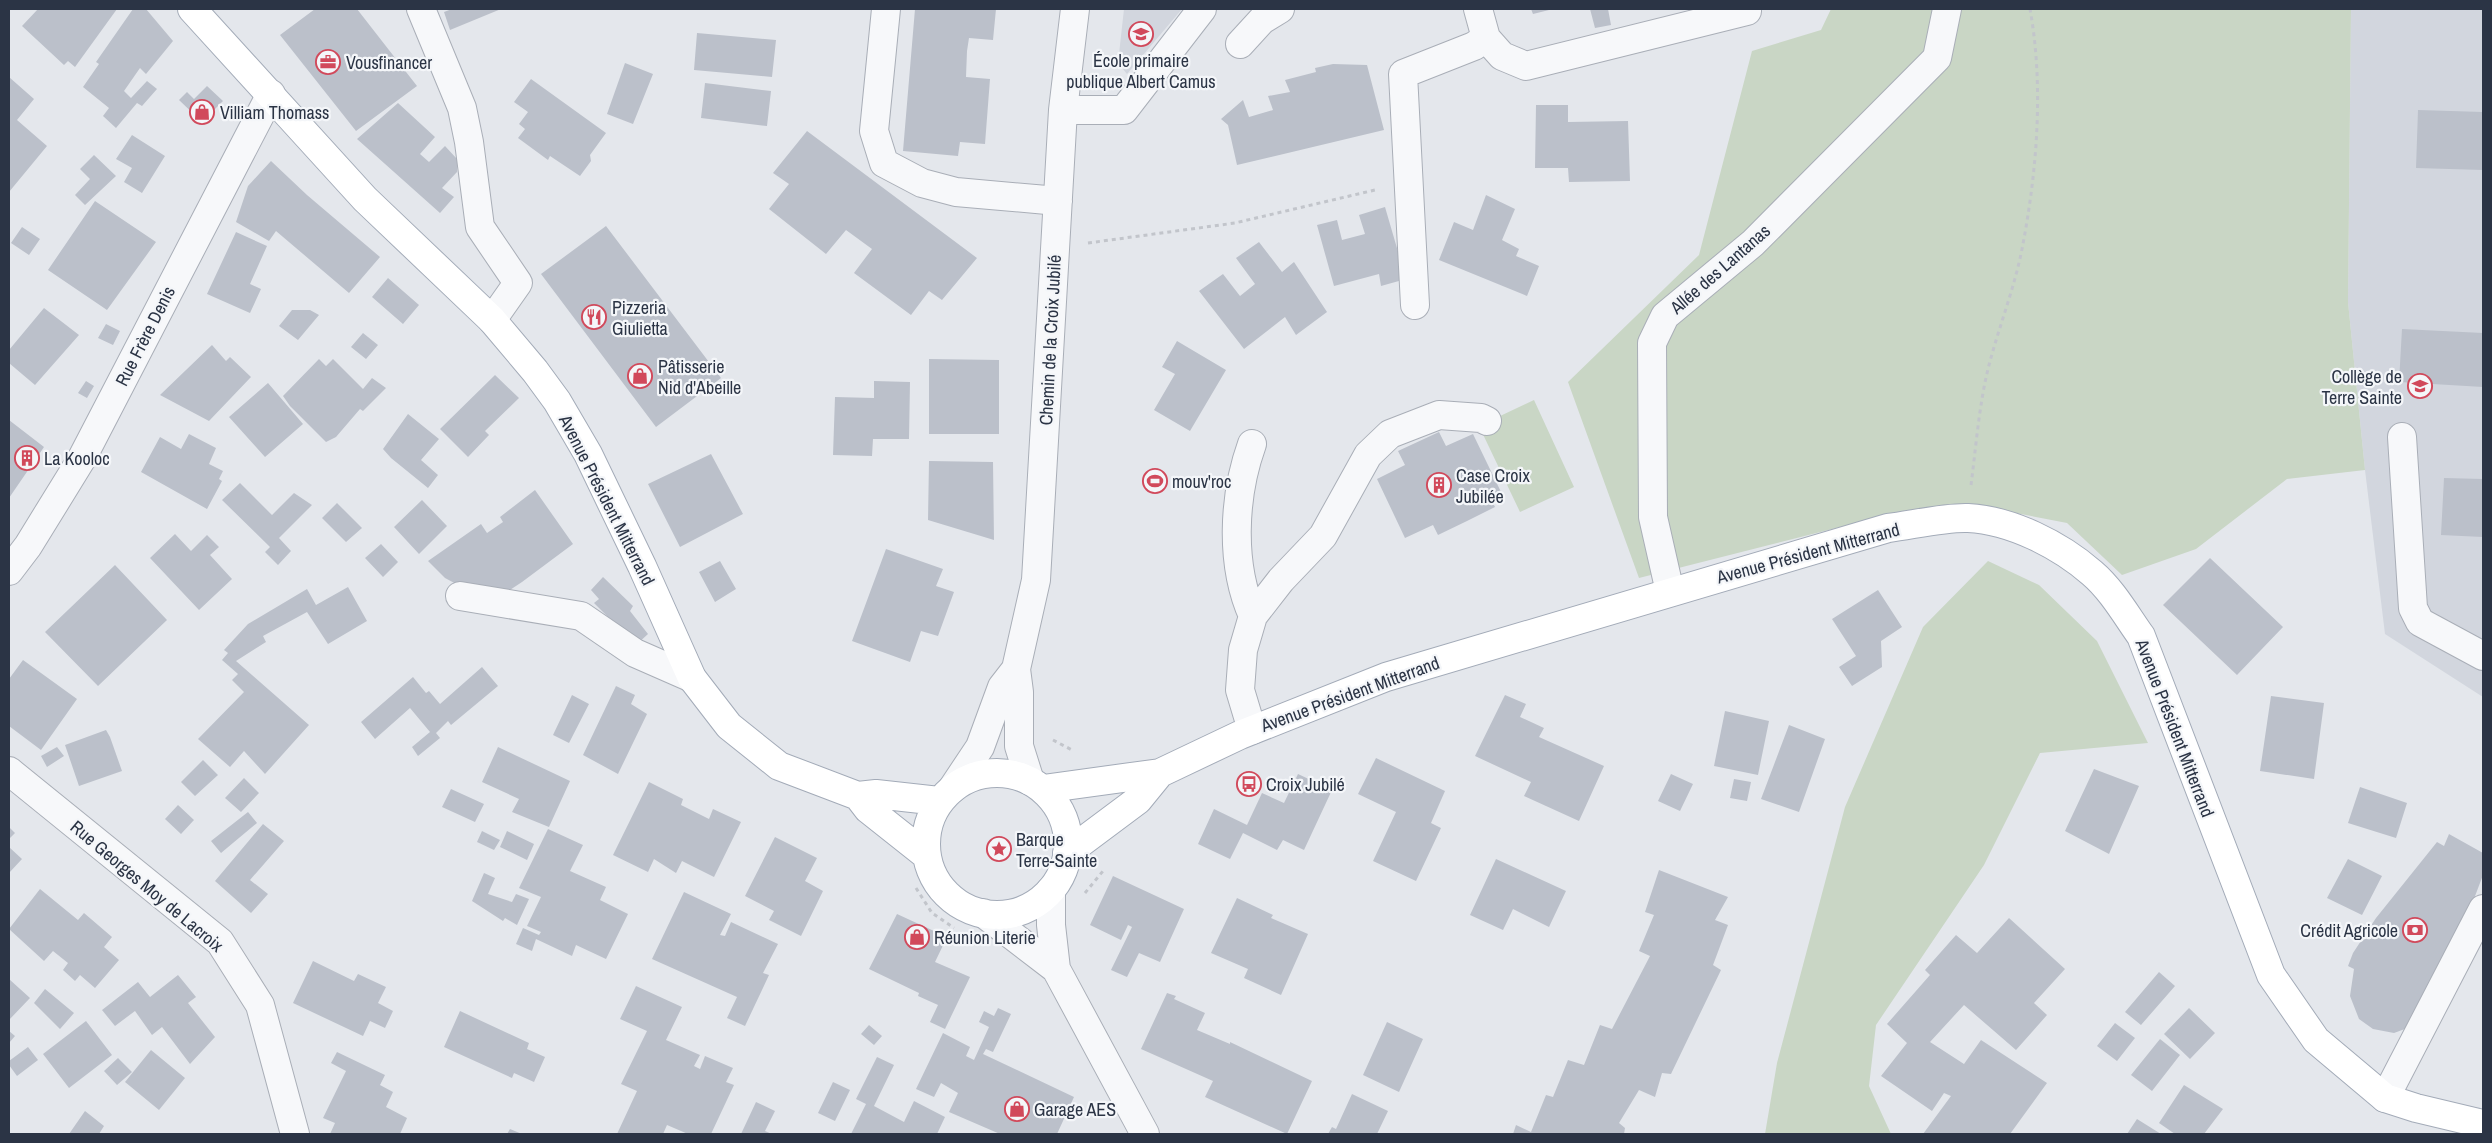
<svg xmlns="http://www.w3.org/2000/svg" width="2492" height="1143" viewBox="0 0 2492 1143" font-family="'Archivo Narrow',sans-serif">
<rect width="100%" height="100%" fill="#e4e7ec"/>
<path fill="#d2d6de" d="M1124,9H1182L1127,74L1118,63Z
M2351,9H2483V697L2385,634L2365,470L2348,302Z"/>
<path fill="#c9d6c5" d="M1831,9H2351L2348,302L2365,470L2287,479L2196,549L2122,575L2067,523L1969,504L1844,526L1639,578L1568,382L1699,255L1752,51L1821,30Z
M1534,400L1574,487L1520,512L1479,426Z
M1988,561L2039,585L2097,641L2148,743L2040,753L1984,865L1876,1025L1869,1086L1891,1134H1765L1777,1063L1845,807L1923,627Z"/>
<path fill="#bbc0ca" d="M38,9H117L75,67L68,61L64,65L22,26Z
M133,9H146L173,41L146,74L140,68L124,91L131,98L147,81L157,89L142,106L137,103L116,128L103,116L109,108L83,87L99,64L96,62Z
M315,9H357L417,86L356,131L280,35Z
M452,9H501L450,30L444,12Z
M915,9H996L993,40L969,38L967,51L966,77L990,79L985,144L960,142L958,156L903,151Z
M1531,9H1553L1533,14Z
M1590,9H1608L1611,25L1595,28Z
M697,33L776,40L772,77L694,70Z
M625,63L653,74L633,124L607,114Z
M1333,64L1367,65L1384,130L1237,165L1228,125L1221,119L1243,100L1249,117L1273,110L1268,96L1290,92L1285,80L1316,72L1315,68Z
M9,77L34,99L17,120L47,146L9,192Z
M531,79L606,133L590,155L591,161L580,176L550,156L548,160L518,138L525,129L519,124L528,112L514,102Z
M705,83L771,91L767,126L701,118Z
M207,86L223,101L202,122L179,100L187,92L194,99Z
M398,103L435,137L420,154L429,162L445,146L457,159V172L442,188L454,197L440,213L357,139Z
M1536,105H1568V122L1628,121L1630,181L1569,182L1568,168H1535Z
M2418,110L2483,112V170L2416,168Z
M807,131L977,258L942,300L929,291L911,315L854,273L872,249L846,230L826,254L769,209L789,184L773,173Z
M132,135L165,156L142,193L124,182L132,168L116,159Z
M94,155L116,176L85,205L75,195L90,179L80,169Z
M271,161L307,195L380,257L349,293L276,231L269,241L236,222L248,186Z
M1486,195L1515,209L1502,240L1519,249L1516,256L1539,266L1527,296L1439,260L1454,222L1473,230Z
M95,201L156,242L107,310L48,270Z
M1385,207L1406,279L1381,286L1379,274L1334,286L1317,225L1337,220L1342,240L1365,234L1359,215Z
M606,226L721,378L656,427L541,274Z
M22,227L40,239L29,255L11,243Z
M236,232L267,246L250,284L261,289L250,313L207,294Z
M1259,242L1282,272L1294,262L1327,312L1296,335L1285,317L1244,349L1199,291L1223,274L1240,296L1255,284L1236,258Z
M388,278L419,305L403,324L372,297Z
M44,308L79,335L35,385L9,363V350Z
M292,310H310L319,315L298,340L279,326Z
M106,324L120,331L113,345L98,338Z
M2402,329L2483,333V387L2399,382Z
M363,333L378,345L366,359L351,347Z
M1177,341L1226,370L1190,431L1154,410L1175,374L1162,367Z
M212,345L226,361L230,357L251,377L209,421L160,395Z
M319,359L326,366L333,359L363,389L372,378L386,388L363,411L360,409L336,437L326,442L290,406L283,396Z
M929,359L999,360V434H929Z
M495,375L519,398L485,431L489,435L468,457L440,429Z
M86,381L94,386L87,398L78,393Z
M874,381L910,382L909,439H873L872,456L833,455L835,397L874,398Z
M268,383L303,424L265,457L229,417Z
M408,414L439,439L421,460L438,475L428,488L391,458L383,449Z
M9,420L44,447L9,498Z
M1439,432L1446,446L1473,434L1501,492L1490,497L1495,507L1467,521L1438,535L1433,525L1405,538L1377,479L1405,465L1398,451Z
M189,434L216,448L209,464L223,471L219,479L222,481L207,509L141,472L160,437L181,449Z
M711,454L743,514L680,547L648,484Z
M929,461L993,462L994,540L928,520Z
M2444,478L2483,479V537L2441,535Z
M240,483L272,515L294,493L312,505L279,538L291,551L278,565L265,552L270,547L222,500Z
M535,490L573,544L522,582L501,596L460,586L445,578L428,561L481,524L487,533L503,522L500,517Z
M422,500L447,526L419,554L394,527Z
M337,503L362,528L346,542L322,518Z
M175,534L191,551L207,535L219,547L210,555L232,579L199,610L150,558Z
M381,544L398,562L383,577L365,558Z
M886,549L943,569L936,586L954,592L938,636L921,631L910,662L852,641Z
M2210,558L2283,627L2237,675L2163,605Z
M720,561L736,589L715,602L699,572Z
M115,565L167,620L98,686L45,632Z
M603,577L633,606L630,611L648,634L636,645L594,603L599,599L591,590Z
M348,587L367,621L328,644L307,612L263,636L266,642L236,661L309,725L265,774L244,751L230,767L198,739L244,692L232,680L238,674L222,660L228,653L224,650L248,624L307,589L316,605Z
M1878,590L1902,627L1881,641L1882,667L1852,686L1839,667L1856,656L1832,619Z
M23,660L77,699L41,750L9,726V679Z
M482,667L498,686L451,725L448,721L436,733L440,738L418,756L412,747L430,732L410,708L375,739L361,722L413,677L426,693L429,691L440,704Z
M616,686L635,695L631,704L647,714L618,774L583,755Z
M572,695L589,704L569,743L553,735Z
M1505,695L1526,704L1520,717L1544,728L1539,737L1604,766L1579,821L1524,796L1531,782L1475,756Z
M2271,696L2324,703L2314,779L2260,771Z
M1725,711L1769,721L1758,775L1714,766Z
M1789,725L1825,739L1799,812L1761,799Z
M106,730L110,737L122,771L79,786L65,745Z
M57,747L64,756L47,767L41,756Z
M498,747L570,781L549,827L512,812L519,799L482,782Z
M1376,758L1445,791L1431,823L1441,828L1416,881L1373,861L1396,812L1358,794Z
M203,760L218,775L195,796L181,782Z
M2094,769L2139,786L2109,854L2065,831Z
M1298,774L1332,790L1304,850L1283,840L1277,850L1243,833L1230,859L1198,844L1214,809L1247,825L1262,793L1284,803Z
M1671,774L1693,784L1680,811L1658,801Z
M244,778L259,793L241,812L225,798Z
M1734,779L1751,782L1747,801L1730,798Z
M649,782L683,799L681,805L709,819L713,809L741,822L714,877L682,861L676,873L654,859L648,872L613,855Z
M2360,787L2407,803L2396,838L2348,823Z
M451,789L484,804L475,822L442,807Z
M178,805L194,820L181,834L165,819Z
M248,812L257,823L221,853L211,841Z
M263,824L284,841L250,880L268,894L251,913L215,881Z
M9,827L15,833L9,839Z
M548,829L583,845L570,871L606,887L600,900L628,914L606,959L576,945L572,956L536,939L532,951L516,944L523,928L539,935L541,932L527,926L541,897L519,888Z
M482,831L500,840L494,850L477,842Z
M507,831L534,844L527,860L500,847Z
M2449,834L2483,853V875L2466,920L2413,1026L2394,1033L2373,1029L2359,1019L2350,996L2354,969L2348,966L2353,953L2376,918L2437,842L2444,846Z
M775,837L817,858L805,881L823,891L801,936L769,920L774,911L745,896Z
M9,847L22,859L9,873Z
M1496,859L1566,891L1549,927L1513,909L1503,930L1470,915Z
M2348,859L2382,876L2362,915L2327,898Z
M1659,870L1728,897L1715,920L1728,925L1713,965L1721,970L1671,1074L1662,1073L1655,1097L1639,1090L1619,1123L1625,1128L1624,1134H1513L1516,1125L1531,1132L1546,1095L1553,1097L1568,1060L1584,1065L1600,1025L1612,1029L1650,956L1639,951L1654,915L1645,912Z
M484,873L495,878L488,894L512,902L516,894L529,899L517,925L505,918L503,921L472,901Z
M1113,876L1184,909L1160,962L1139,953L1127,977L1111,970L1132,927L1128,925L1121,940L1090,925Z
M40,889L78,920L84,913L112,937L104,947L119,960L95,988L80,975L75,981L63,970L68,963L53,951L44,961L9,929Z
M684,892L731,914L720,935L725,936L731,922L778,944L763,973L769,975L745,1026L727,1018L737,997L652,959Z
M1237,898L1273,915L1271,918L1308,934L1281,995L1244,978L1248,969L1211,953Z
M897,914L947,937L935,962L970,977L945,1029L930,1022L938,1005L918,996L919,993L869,969Z
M2009,918L2065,969L2034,1003L2047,1015L2016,1050L1964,1005L1930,1042L1964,1064L1981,1040L2047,1083L2010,1134H1923L1951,1096L1944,1093L1932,1111L1881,1076L1907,1043L1887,1024L1930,975L1925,970L1956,935L1977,953Z
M313,961L354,981L358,974L386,987L378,1003L393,1011L385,1028L370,1021L363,1036L293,1003Z
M2159,972L2175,986L2141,1025L2125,1012Z
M178,975L196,997L188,1003L215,1037L190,1064L162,1027L152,1035L135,1011L115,1026L102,1010L138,982L150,997Z
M9,979L30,998L9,1020Z
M636,986L682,1007L666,1040L700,1055L694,1066L700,1069L705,1056L733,1068L726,1082L734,1085L711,1134H688L667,1125L663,1134H617L637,1091L621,1084L647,1031L620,1019Z
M45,989L74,1013L60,1029L34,1003Z
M1167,993L1176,996L1174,999L1205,1013L1197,1030L1230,1044V1042L1312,1081L1287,1134L1205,1097L1213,1081L1141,1049Z
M998,1008L1011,1014L993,1052L986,1049L983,1054L1074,1097L1057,1134H1000L949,1112L958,1093L941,1083L934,1097L916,1089L943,1033L970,1047L966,1056L974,1060L989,1027L979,1022L984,1011L994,1016Z
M2189,1008L2215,1033L2190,1059L2164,1034Z
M460,1011L529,1043L527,1049L545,1057L534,1082L514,1073L512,1078L444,1047Z
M86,1021L112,1055L69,1088L43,1054Z
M1387,1022L1423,1039L1399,1092L1363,1075Z
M2115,1023L2135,1038L2117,1061L2097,1046Z
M869,1025L882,1036L874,1045L861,1034Z
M9,1031L15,1036L9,1043Z
M2160,1039L2180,1055L2152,1091L2131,1075Z
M28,1047L38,1060L17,1076L9,1065V1061Z
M151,1050L185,1078L159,1110L125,1082Z
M337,1052L385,1075L380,1085L393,1092L386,1107L407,1118L400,1134H330L335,1123L323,1118L346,1071L331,1063Z
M877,1057L894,1065L874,1106L904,1122L914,1101L945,1117L937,1134H851L866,1104L856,1099Z
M118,1058L132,1072L117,1085L104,1071Z
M833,1082L850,1090L835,1121L818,1113Z
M2184,1085L2223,1109L2204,1134H2175L2159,1123Z
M1352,1094L1388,1111L1377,1134H1328L1332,1127L1336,1129Z
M756,1102L775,1111L765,1131L772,1134H741Z
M85,1111L104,1126L99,1134H69Z
M2137,1119L2161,1134H2127Z
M510,1129L522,1134H507Z"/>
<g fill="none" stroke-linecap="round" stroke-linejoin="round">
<defs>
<path id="minor" d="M421,9L462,108L469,142L480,227L518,283L492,320
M886,9L874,131L884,163L922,183L956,192L1058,201
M1486,38L1502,56L1526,66L1747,11
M1240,44L1262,20L1280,9
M1063,110H1124L1202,9
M1415,305L1403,74L1474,46L1486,38L1478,9
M2402,437L2413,608L2420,622L2483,656
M1252,444C1233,497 1230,565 1253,616
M9,571L28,546L81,460L271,94
M1670,592L1653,517L1652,343L1665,316L1753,243L1937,58L1947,9
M460,596L581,616L635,653L692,678
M1252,730L1240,690L1243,650L1253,616L1281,580L1323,536L1368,455L1390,434L1439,415L1481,418L1487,421
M9,771L220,942L260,1005L295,1134
M1030,781L1019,746V692L1016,669L1036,580L1063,110L1075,9
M952,789L980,747L1002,687L1016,669
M1051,890V925L1056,969L1145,1134
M983,913L1056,969
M2385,1098L2483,909"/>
<path id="major" d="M192,9L365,199L492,320L535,371L557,401L588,454L642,566L692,678L729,726L779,766L858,796L876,794L939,801
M926 844a71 71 0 1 1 142 0a71 71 0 1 1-142 0Z
M1043,789L1160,773L1240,735L1386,677L1888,528C1912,525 1946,517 1968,518C2011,520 2060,545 2092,573C2112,590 2126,615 2141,636L2271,975L2316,1040L2385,1098L2416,1108L2483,1124
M858,796L868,809L926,855
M1067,853L1138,800L1160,773"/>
</defs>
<use href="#minor" stroke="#a9aeb7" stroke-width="30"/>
<use href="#major" stroke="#a3abb8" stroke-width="30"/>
<path stroke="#c2c5cb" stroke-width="3" stroke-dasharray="4 4" stroke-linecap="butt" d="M1088,243L1235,223L1375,190
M1971,485C1976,447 1979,406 1988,369C1998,329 2014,290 2022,249C2037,172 2044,86 2030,9
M1053,740L1072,750
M916,888L932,913L954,928
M1085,893L1103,871"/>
<use href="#minor" stroke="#f7f8fa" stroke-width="28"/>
<use href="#major" stroke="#fff" stroke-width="28"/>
</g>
<defs>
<symbol id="school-ring" viewBox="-11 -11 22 22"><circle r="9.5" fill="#f4f6f9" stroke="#d1495b" stroke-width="1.5"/><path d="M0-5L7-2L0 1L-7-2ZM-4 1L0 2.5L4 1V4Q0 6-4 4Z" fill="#d1495b"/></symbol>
<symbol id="office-ring" viewBox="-11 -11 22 22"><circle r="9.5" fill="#f4f6f9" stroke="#d1495b" stroke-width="1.5"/><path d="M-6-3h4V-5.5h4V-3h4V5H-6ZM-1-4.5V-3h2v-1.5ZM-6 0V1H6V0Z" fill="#d1495b"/></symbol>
<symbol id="shop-ring" viewBox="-11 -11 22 22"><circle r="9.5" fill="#f4f6f9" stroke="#d1495b" stroke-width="1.5"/><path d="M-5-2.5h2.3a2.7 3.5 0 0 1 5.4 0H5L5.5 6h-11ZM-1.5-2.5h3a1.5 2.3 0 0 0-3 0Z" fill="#d1495b"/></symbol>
<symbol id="restaurant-ring" viewBox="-11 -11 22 22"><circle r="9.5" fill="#f4f6f9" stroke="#d1495b" stroke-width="1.5"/><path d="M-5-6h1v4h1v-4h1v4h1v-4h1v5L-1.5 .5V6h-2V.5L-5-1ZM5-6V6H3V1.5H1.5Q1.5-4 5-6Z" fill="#d1495b"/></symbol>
<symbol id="building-ring" viewBox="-11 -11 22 22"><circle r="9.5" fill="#f4f6f9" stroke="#d1495b" stroke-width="1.5"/><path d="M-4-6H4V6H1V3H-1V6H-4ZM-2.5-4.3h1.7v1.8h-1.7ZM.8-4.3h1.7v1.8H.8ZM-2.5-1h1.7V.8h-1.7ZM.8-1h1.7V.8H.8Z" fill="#d1495b"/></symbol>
<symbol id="stadium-ring" viewBox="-11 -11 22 22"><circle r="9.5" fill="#f4f6f9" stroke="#d1495b" stroke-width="1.5"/><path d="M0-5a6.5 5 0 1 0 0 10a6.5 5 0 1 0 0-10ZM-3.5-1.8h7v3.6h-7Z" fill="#d1495b"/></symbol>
<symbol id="bus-ring" viewBox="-11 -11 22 22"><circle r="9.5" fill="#f4f6f9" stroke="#d1495b" stroke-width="1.5"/><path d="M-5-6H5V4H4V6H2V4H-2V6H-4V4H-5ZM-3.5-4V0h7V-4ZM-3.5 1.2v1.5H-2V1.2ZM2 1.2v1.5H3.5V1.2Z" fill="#d1495b"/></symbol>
<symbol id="sight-ring" viewBox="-11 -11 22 22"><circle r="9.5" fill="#f4f6f9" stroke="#d1495b" stroke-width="1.5"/><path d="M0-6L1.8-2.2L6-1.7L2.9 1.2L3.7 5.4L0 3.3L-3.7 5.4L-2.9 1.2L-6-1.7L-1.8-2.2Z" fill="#d1495b"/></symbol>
<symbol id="bank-ring" viewBox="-11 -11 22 22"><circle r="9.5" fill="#f4f6f9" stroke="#d1495b" stroke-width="1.5"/><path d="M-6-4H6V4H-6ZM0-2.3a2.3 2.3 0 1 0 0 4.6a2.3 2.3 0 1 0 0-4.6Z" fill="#d1495b"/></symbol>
</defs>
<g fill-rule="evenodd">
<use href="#school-ring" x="1127" y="20" width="28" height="28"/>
<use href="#office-ring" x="314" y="48" width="28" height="28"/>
<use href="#shop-ring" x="188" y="98" width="28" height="28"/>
<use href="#restaurant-ring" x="580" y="303" width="28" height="28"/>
<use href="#shop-ring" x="626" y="362" width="28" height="28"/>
<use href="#school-ring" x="2406" y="372" width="28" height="28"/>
<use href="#building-ring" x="13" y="444" width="28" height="28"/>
<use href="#stadium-ring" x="1141" y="467" width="28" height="28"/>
<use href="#building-ring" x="1425" y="471" width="28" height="28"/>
<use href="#bus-ring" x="1235" y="770" width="28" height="28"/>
<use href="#sight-ring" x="985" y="835" width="28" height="28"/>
<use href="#bank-ring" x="2401" y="916" width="28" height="28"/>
<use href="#shop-ring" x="903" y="923" width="28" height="28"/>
<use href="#shop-ring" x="1003" y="1095" width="28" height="28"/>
</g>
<g text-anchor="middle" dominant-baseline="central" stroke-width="4.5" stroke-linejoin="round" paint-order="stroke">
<g font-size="18" fill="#2b3445" stroke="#f4f6f9" text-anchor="start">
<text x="1141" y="60" text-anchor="middle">École primaire<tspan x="1141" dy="21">publique Albert Camus</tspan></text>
<text x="346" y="62">Vousfinancer</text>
<text x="220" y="112">Villiam Thomass</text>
<text x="612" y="307">Pizzeria<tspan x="612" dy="21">Giulietta</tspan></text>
<text x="658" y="366">Pâtisserie<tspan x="658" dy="21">Nid d'Abeille</tspan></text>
<text x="2402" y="376" text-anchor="end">Collège de<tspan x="2402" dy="21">Terre Sainte</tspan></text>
<text x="44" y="458">La Kooloc</text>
<text x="1456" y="475">Case Croix<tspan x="1456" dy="21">Jubilée</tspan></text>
<text x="1172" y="481">mouv'roc</text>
<text x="1266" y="784">Croix Jubilé</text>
<text x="1016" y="839">Barque<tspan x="1016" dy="21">Terre-Sainte</tspan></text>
<text x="2398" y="930" text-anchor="end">Crédit Agricole</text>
<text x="934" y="937">Réunion Literie</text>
<text x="1034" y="1109">Garage AES</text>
</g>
<g font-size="18" fill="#2b3445" stroke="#f4f6f9">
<text transform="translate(1720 269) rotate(-41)">Allée des Lantanas</text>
<text transform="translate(145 336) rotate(-63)">Rue Frère Denis</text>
<text transform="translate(1050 340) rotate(-87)">Chemin de la Croix Jubilé</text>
<text transform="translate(607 500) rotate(63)">Avenue Président Mitterrand</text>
<text transform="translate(1808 553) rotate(-15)">Avenue Président Mitterrand</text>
<text transform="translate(1350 694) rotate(-20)">Avenue Président Mitterrand</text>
<text transform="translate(2175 728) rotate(69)">Avenue Président Mitterrand</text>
<text transform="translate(147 886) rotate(40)">Rue Georges Moy de Lacroix</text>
</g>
</g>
<rect width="2492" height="1143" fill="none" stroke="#2b3445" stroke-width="20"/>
</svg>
